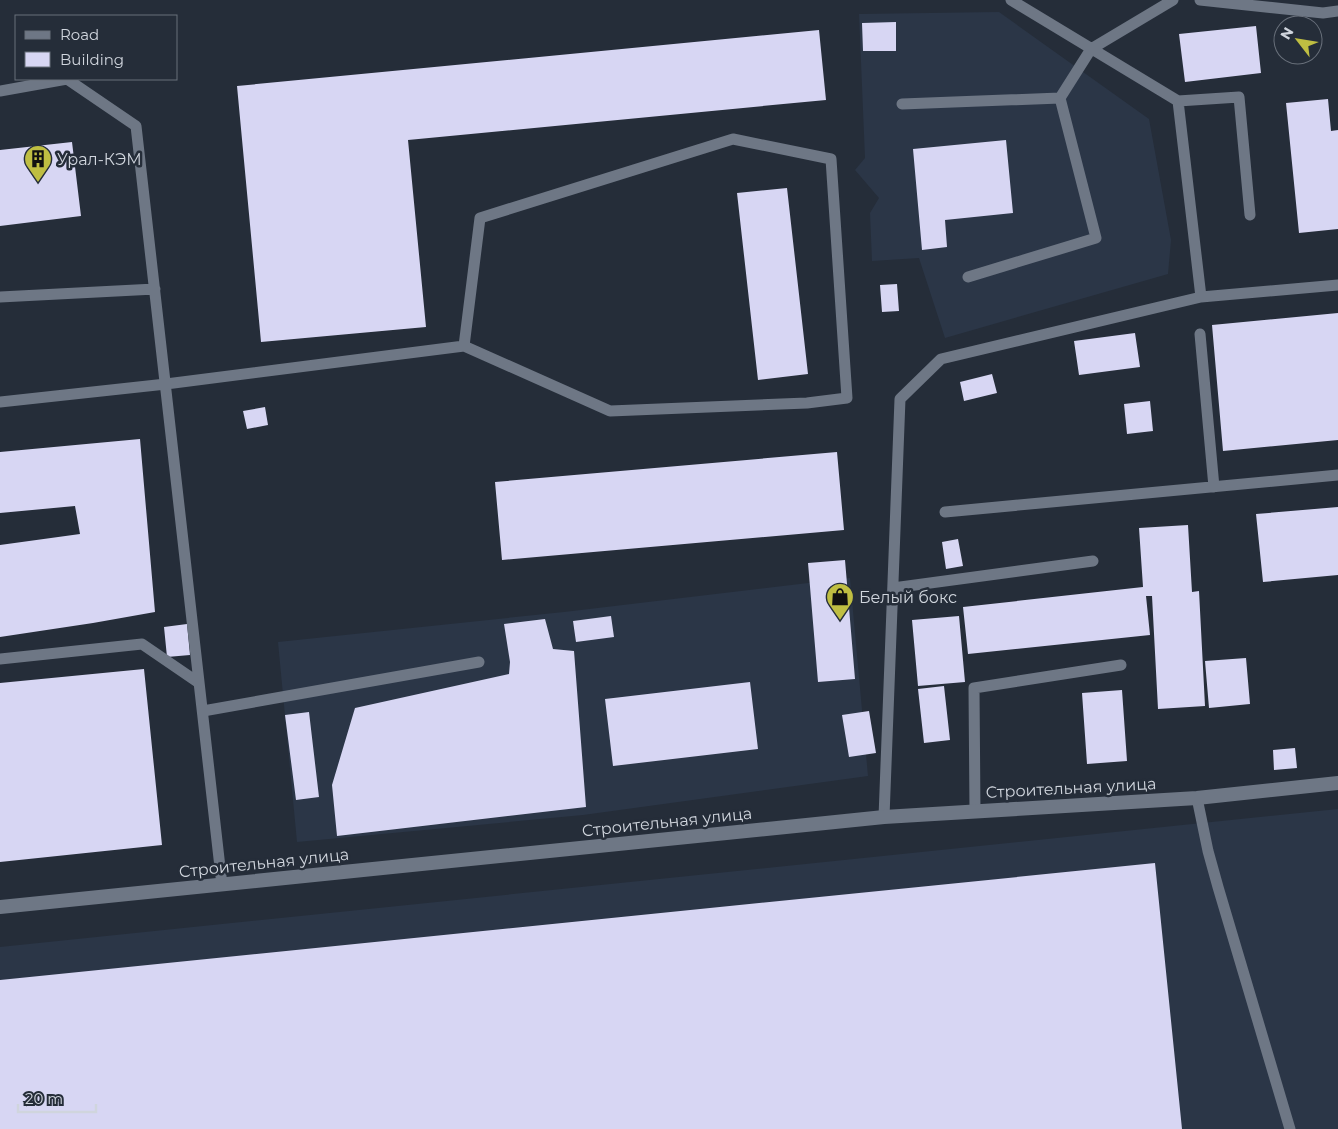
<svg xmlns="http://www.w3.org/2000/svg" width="1338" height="1129" viewBox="0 0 1338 1129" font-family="Montserrat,sans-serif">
<rect width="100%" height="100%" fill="#252d39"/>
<path fill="#2b3647" d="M999,12L1149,119L1171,240L1168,274L945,338L919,258L872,261L870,213L879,198L855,170L865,158L859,14Z
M850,578L868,776L583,815L297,842L278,642L564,612Z
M1338,809V1129H0V947Z"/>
<path fill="#d7d6f3" d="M896,22V51H863L862,23Z
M1256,26L1261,73L1185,82L1179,34Z
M819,30L826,100L408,140L426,327L261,342L237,86Z
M1328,99L1331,131L1338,130V229L1299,233L1286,103Z
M1006,140L1013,213L945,220L947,247L922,250L913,149Z
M72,142L81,216L0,226V150Z
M787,188L808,374L758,380L737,193Z
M897,284L899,311L882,312L880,285Z
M1338,313V440L1223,451L1212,325Z
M1135,333L1140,367L1079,375L1074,341Z
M992,374L997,393L964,401L960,382Z
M1150,401L1153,431L1127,434L1124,404Z
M265,407L268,425L247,429L243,411Z
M140,439L155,612L93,623L0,637V545L80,534L75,506L0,513V452Z
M837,452L844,530L502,560L495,482Z
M1338,507V575L1263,582L1256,514Z
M1188,525L1192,592L1199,591L1205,706L1158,709L1152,596H1146L1150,635L968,654L963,607L1143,587L1139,528Z
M958,539L963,566L946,569L942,542Z
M845,560L855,679L818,682L808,563Z
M611,616L614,637L576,642L573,621Z
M959,616L965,682L918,686L912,620Z
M545,619L553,649L574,651L586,807L337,836L332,785L355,708L509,674L510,662L504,624Z
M187,624L190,655L167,657L164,627Z
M1246,658L1250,704L1209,708L1205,661Z
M144,669L162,845L0,862V683Z
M750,682L758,749L613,766L605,699Z
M944,686L950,740L924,743L918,689Z
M1122,690L1127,761L1087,764L1082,693Z
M869,711L876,753L849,757L842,715Z
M309,712L319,797L296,800L285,715Z
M1295,748L1297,768L1274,770L1273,750Z
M1155,863L1182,1129H0V980Z"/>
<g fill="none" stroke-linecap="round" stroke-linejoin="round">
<path stroke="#6e7785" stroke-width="11" d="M1011,0L1178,101L1201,297
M1200,0L1323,13L1338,11
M0,91L67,79L136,126L222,885
M1060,98L1091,49L1173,0
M1178,101L1239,97L1250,215
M902,104L1060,98L1096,238L968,277
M0,297L155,289
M1200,334L1214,487
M0,402L166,384L464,346L610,411L807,403L847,398L831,159L733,139L480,218L464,346
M945,512L1338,475
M893,588L1093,561
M0,659L142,644L199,683
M203,711L479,662
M1197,798L1208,851L1218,887L1290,1129
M975,812L974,688L1121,665
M884,817L900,399L941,359L1201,297L1338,285"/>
<path stroke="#6e7785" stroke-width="14" d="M0,907L884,817L1197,798L1338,783"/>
</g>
<defs>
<symbol id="building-pin" viewBox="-11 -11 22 30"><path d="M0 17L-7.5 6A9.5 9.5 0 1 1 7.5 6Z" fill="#bfbe42" stroke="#252d39"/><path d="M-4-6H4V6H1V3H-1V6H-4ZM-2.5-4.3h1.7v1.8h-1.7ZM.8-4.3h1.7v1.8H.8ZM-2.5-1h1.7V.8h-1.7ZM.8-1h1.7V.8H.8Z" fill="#111"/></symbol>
<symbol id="shop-pin" viewBox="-11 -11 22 30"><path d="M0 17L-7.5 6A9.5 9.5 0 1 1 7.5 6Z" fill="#bfbe42" stroke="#252d39"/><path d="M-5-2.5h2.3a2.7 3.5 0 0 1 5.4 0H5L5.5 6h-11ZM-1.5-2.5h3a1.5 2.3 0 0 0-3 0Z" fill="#111"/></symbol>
</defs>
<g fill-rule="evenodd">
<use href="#building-pin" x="22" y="143" width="32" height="43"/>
<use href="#shop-pin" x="824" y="581" width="32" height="43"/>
</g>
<g text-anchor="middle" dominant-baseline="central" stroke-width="5" stroke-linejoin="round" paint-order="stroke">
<g font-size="16" fill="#d0d5dd" stroke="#252d39" text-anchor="start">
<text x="57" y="159">Урал-КЭМ</text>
<text x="859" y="597">Белый бокс</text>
</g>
<g font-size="16" fill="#d0d5dd" stroke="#252d39">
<text transform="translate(1071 788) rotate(-3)">Строительная улица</text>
<text transform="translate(667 822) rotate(-6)">Строительная улица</text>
<text transform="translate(264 863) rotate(-6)">Строительная улица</text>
</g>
</g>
<rect x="15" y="15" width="162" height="65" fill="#252d39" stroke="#69707b"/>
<rect x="25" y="31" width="25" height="8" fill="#6e7785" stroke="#69707b"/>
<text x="60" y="40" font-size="15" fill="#d0d5dd">Road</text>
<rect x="25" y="52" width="25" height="15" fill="#d7d6f3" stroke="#69707b"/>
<text x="60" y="65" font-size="15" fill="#d0d5dd">Building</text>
<g transform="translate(1298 40) rotate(301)"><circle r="24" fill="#252d39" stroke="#69707b"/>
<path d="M0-4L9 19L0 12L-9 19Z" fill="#bfbe42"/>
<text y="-8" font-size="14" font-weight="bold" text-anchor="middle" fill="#d0d5dd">N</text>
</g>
<path d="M18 1104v8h78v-8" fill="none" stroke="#d0d5dd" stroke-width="2.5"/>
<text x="25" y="1104" font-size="15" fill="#d0d5dd" stroke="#252d39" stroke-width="4" paint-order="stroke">20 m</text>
</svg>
